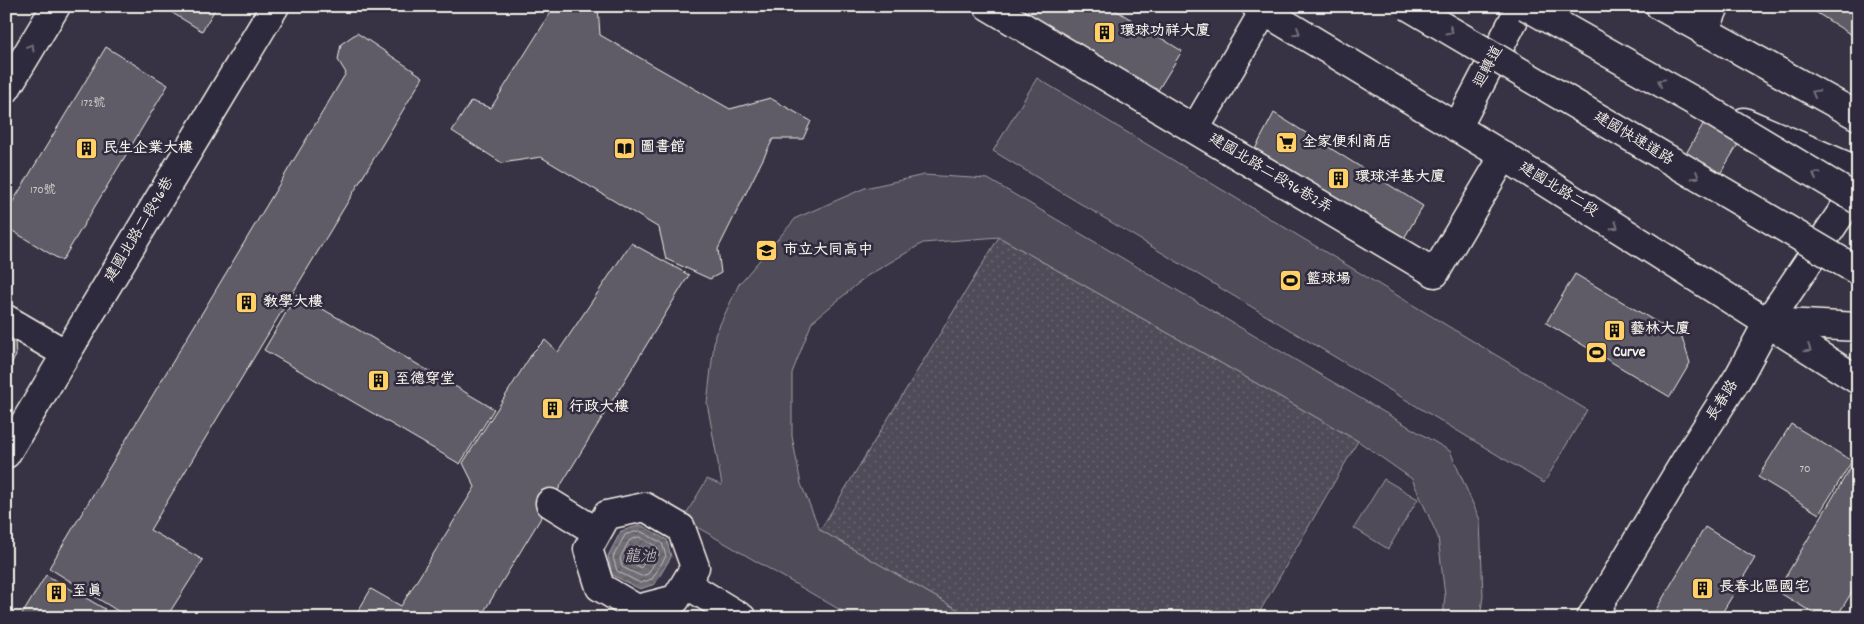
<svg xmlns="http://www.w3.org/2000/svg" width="1864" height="624" viewBox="0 0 1864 624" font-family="Dekko,'LXGW WenKai TC',sans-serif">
<defs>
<pattern id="grass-dots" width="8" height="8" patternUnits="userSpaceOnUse" patternTransform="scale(1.25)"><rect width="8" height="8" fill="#504b59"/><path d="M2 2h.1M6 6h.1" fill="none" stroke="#6a6571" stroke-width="1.8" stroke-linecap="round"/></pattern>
<pattern id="water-waves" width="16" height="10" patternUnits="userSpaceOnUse" patternTransform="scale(1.25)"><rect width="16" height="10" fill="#726e77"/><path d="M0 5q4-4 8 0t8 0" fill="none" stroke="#5b595c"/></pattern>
</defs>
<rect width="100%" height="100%" fill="#373244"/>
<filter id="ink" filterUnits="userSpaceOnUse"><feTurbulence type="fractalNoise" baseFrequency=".02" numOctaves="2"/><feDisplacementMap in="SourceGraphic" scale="10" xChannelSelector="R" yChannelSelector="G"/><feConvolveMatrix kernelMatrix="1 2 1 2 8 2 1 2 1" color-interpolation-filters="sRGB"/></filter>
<g filter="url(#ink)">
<path fill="url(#grass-dots)" stroke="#a29ea0" d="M999,237L1358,441L1256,618H972L820,530Z"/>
<path fill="#504b59" stroke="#a29ea0" d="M1037,78L1587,410L1544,483L993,151Z
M924,175L988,179L1450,451L1480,520L1483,596L1480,618H1443L1445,596L1438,537L1412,479L1358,441L999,237L923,243L867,276L812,322L792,373V436L801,484L820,530L972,618H854L683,519L707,479L722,485L707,403L715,335L739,284L796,218L865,188Z
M1384,479L1418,499L1388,549L1354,528Z"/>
<path fill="url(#water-waves)" stroke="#a6a2a4" d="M641,525L667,540L671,557L655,584L640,589L612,575L608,556L621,531Z"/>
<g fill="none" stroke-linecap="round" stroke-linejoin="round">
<path stroke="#c0bdbb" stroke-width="1" d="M640,531L662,543L666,556L652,579L640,583L617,571L613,557L625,535Z
M639,537L657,547L659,555L648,574L641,576L622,567L620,558L629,541Z
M638,546L651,553L641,568L628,560L634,547Z"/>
</g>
<path fill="#5f5c67" stroke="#f4f1e8" d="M161,6H217L202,31Z
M552,6H598L600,35L730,109L770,98L811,121L803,139H773L718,249L721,273L710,279L666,259L659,228L541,157L502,163L452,131L471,101L491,108L553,9Z
M1030,6H1109L1182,51L1155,95L1026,14Z
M1806,6H1858V39Z
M357,33L423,77L150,530L203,560L166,618H129L49,568L346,73L338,60L341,44Z
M106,47L168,85L62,261L6,227V213Z
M1274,113L1423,206L1403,240L1255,149Z
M1705,121L1740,141L1708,194L1674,174Z
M631,243L689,275L480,618H354L371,589L401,606L475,487L463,463L533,352L545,340L558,352Z
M1575,274L1682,337L1690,363L1670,397L1546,323Z
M297,294L494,409L460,464L264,350Z
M6,336L15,342L16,356L6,371Z
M1791,424L1852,461L1819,514L1758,477Z
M1858,455V582L1836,618H1821L1777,591Z
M1705,527L1755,558L1719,618H1651Z
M46,575L105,609L99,618H20Z"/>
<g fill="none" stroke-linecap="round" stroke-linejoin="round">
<defs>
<path id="minor" d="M988,6L1435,273L1504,156
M1256,6L1504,156L1858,380
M1660,6L1858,116
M1704,32L1715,6
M6,89L56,6
M1457,128L1521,6
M1195,129L1264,11
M6,319L66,354
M6,454L275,6
M550,503L597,532
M645,507L681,528L695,567L676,599L637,609L600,587L588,549L607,515Z
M686,584L742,618
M1591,618L1687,458L1739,376L1768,322L1858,188"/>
<path id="highway" d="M1744,122L1858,171
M1768,322L1858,327"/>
</defs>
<use href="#minor" stroke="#f4f1e8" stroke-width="31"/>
<use href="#highway" stroke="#f4f1e8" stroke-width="31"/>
<use href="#minor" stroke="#2f2a3d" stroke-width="28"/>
<use href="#highway" stroke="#2f2a3d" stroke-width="28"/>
<defs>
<path id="highway-bridge" d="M1408,6L1858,271
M1526,6L1692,100L1858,200"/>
</defs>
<use href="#highway-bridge" stroke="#f4f1e8" stroke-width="31" stroke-linecap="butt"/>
<use href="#highway-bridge" stroke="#2f2a3d" stroke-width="28"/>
</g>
<defs><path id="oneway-chevron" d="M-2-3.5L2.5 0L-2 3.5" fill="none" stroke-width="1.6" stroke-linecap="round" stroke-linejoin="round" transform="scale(1.25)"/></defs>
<g stroke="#747079">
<use href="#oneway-chevron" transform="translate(1450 31) rotate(31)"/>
<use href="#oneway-chevron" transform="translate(1297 32) rotate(31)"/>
<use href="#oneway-chevron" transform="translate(31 47) rotate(-59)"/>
<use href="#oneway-chevron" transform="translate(1661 82) rotate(-151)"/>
<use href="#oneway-chevron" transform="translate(1815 93) rotate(-151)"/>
<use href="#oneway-chevron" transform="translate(1816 175) rotate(-149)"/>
<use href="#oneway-chevron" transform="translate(1696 176) rotate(31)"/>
<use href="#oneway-chevron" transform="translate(1615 226) rotate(32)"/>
<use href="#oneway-chevron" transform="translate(1808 349) rotate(33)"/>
</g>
</g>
<defs>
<symbol id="building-square" viewBox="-11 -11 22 22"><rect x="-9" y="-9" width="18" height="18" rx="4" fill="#ffd166" stroke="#2f2a3d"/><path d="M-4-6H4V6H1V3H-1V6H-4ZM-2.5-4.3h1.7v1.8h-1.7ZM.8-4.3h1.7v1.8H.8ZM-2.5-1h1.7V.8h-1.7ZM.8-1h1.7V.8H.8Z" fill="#111"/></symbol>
<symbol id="supermarket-square" viewBox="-11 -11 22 22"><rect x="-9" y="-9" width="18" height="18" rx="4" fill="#ffd166" stroke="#2f2a3d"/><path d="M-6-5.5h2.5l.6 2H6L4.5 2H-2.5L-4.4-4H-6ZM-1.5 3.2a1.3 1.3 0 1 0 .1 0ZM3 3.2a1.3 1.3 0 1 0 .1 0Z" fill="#111"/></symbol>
<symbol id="library-square" viewBox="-11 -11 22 22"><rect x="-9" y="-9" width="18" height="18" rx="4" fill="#ffd166" stroke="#2f2a3d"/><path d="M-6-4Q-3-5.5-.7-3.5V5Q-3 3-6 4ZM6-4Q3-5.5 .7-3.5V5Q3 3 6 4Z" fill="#111"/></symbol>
<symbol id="school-square" viewBox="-11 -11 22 22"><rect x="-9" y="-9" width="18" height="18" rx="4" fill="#ffd166" stroke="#2f2a3d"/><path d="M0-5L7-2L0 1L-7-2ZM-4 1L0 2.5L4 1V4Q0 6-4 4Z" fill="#111"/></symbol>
<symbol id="stadium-square" viewBox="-11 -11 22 22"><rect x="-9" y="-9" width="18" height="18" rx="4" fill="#ffd166" stroke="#2f2a3d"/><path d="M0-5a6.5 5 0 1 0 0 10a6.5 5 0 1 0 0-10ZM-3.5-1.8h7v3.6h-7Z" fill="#111"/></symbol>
</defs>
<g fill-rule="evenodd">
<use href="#building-square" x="1092" y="20" width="25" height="25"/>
<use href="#supermarket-square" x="1274" y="130" width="25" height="25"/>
<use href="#library-square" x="612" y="136" width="25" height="25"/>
<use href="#building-square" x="74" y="136" width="25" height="25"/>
<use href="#building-square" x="1326" y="166" width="25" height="25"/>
<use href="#school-square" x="754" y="238" width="25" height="25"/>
<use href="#stadium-square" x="1278" y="268" width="25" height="25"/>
<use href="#building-square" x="234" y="290" width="25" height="25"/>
<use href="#building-square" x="1602" y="318" width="25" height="25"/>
<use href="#stadium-square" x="1584" y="340" width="25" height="25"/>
<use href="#building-square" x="366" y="368" width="25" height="25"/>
<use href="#building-square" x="540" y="396" width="25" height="25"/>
<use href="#building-square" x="1690" y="576" width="25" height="25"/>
<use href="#building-square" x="44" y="580" width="25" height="25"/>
</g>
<g text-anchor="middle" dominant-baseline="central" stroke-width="5" stroke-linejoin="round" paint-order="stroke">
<g font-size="12" fill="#cfccc8">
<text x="93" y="103">172號</text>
<text x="43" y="190">170號</text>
<text x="1805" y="469">70</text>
</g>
<g font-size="15" font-weight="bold" fill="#f4f1e8" stroke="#2f2a3d" text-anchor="start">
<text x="1120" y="32">環球功祥大廈</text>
<text x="1302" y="143">全家便利商店</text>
<text x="640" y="148">圖書館</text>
<text x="103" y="149">民生企業大樓</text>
<text x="1355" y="178">環球洋基大廈</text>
<text x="783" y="251">市立大同高中</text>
<text x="1306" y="280">籃球場</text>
<text x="263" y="303">教學大樓</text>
<text x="1630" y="330">藝林大廈</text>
<text x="1613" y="353">Curve</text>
<text x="395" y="380">至德穿堂</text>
<text x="569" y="408">行政大樓</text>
<text x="1719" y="588">長春北區國宅</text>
<text x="72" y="592">至真</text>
</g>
<g font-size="15" fill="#f4f1e8" stroke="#2f2a3d">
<text transform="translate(1489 67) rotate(-62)">迴轉道</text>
<text transform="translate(1633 139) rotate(31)">建國快速道路</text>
<text transform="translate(1270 174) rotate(31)">建國北路二段96巷2弄</text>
<text transform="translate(1558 190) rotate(32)">建國北路二段</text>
<text transform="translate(140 230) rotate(-59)">建國北路二段96巷</text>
<text transform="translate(1723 401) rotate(-57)">長春路</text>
</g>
<g font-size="16" font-style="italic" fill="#bab6b5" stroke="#2f2a3d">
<text x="640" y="557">龍池</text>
</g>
</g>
<rect width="1864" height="624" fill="none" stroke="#2f2a3d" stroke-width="25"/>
<rect x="12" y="12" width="1839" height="599" fill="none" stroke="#f4f1e8" stroke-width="2" filter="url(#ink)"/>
</svg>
